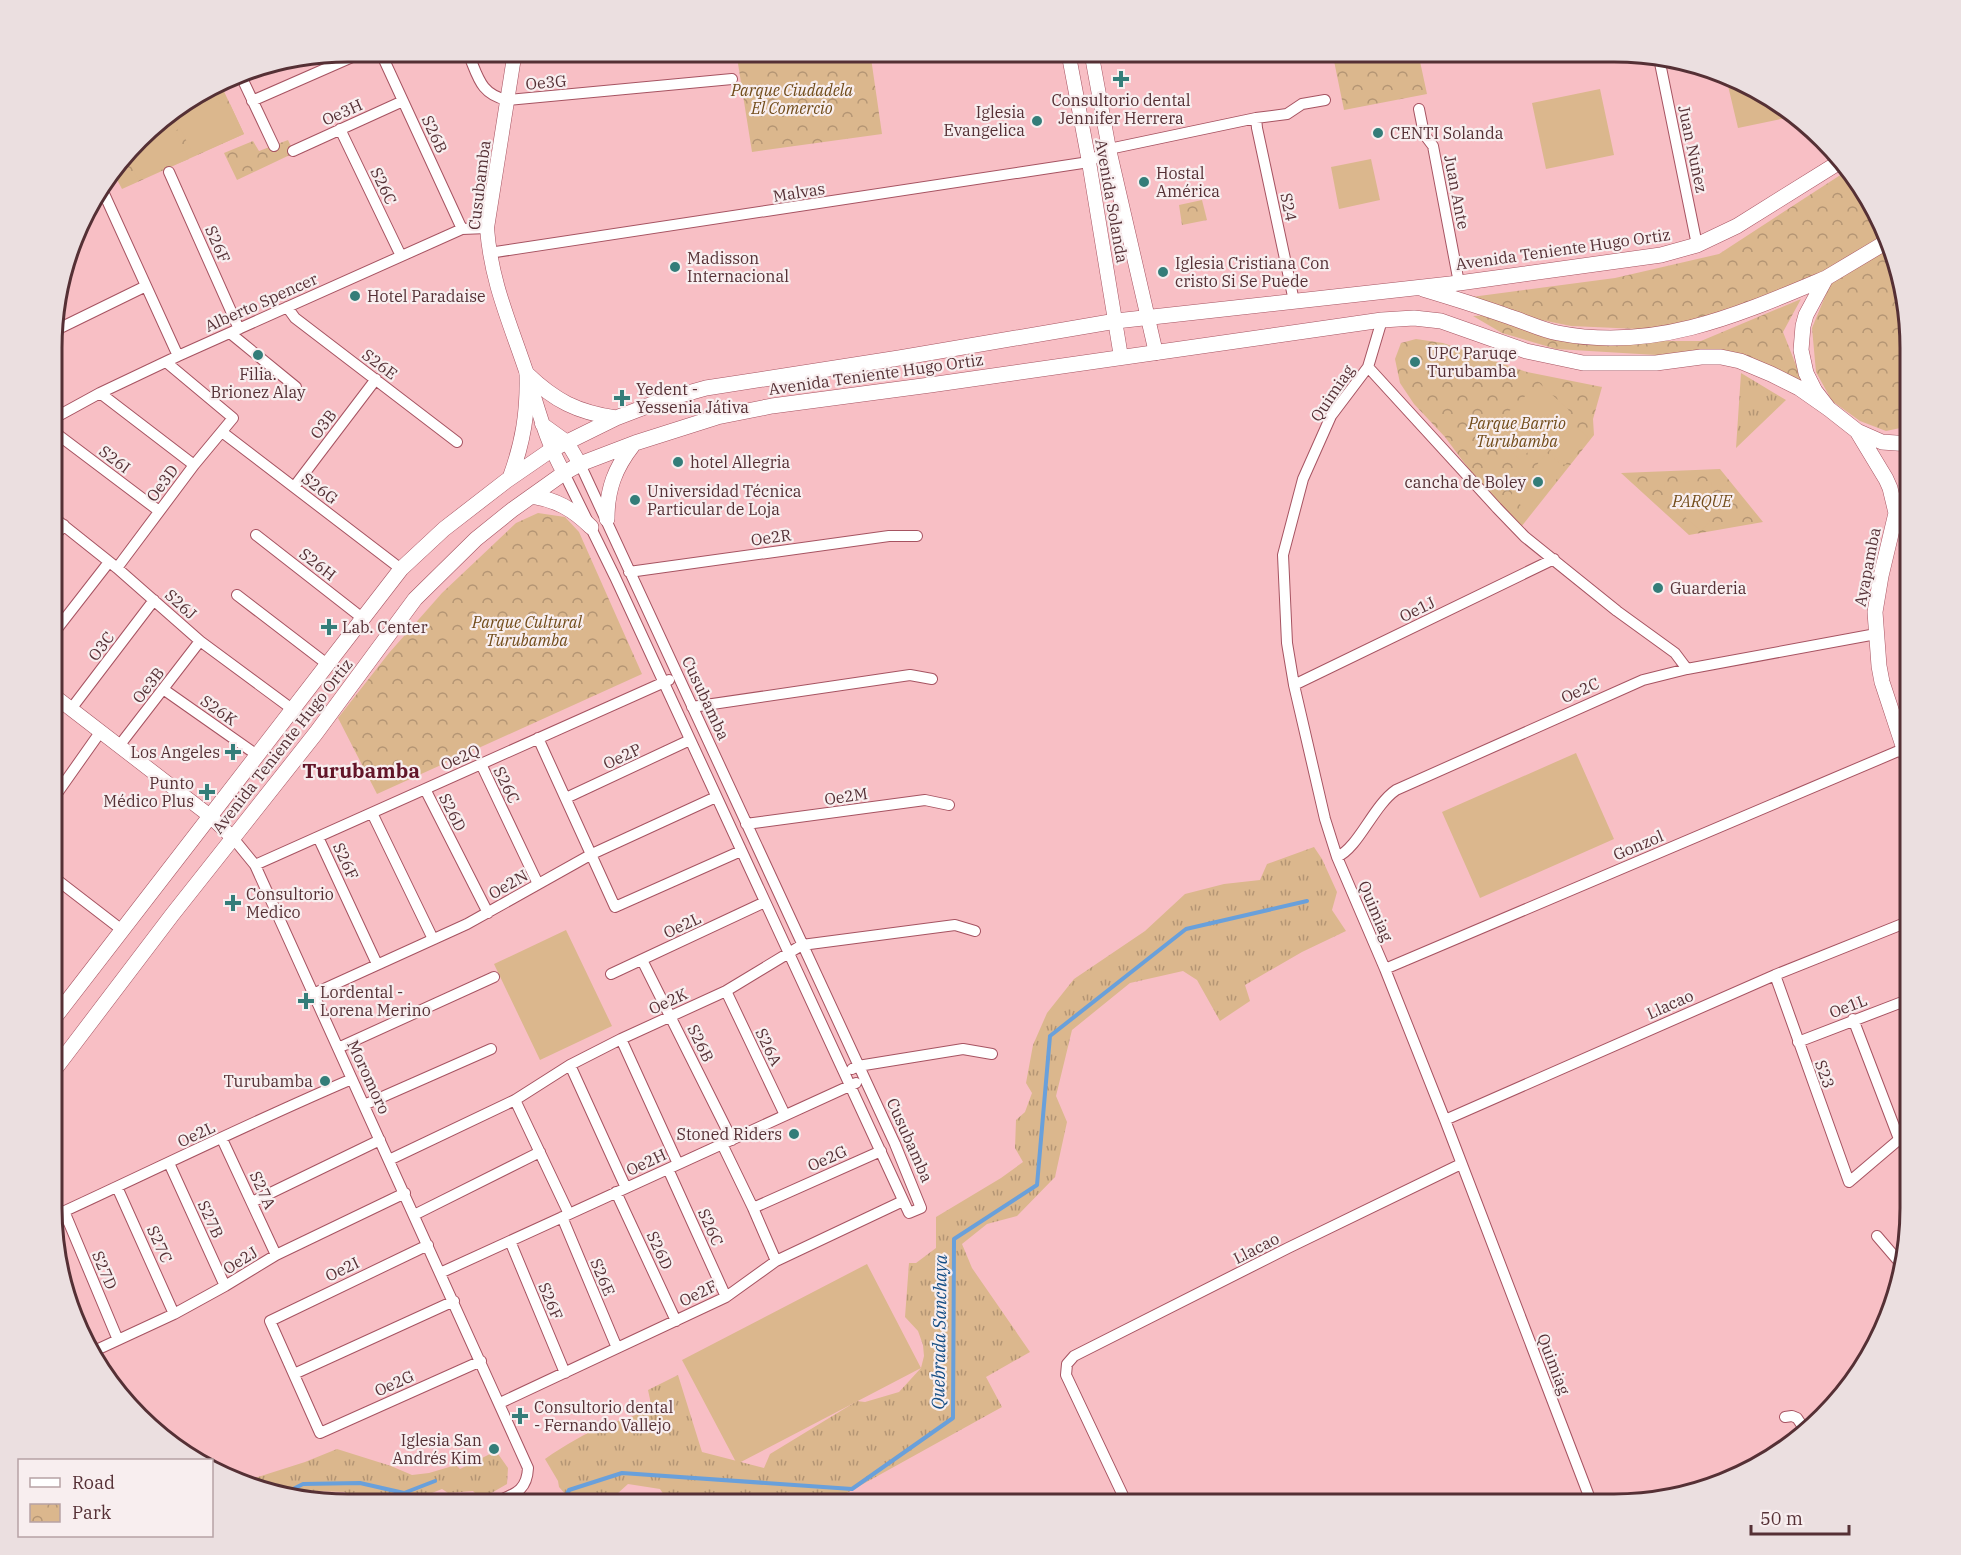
<svg xmlns="http://www.w3.org/2000/svg" width="1961" height="1555" viewBox="0 0 1961 1555" font-family="'IBM Plex Serif',serif">
<defs>
<pattern id="grass-tufts" width="24" height="20" patternUnits="userSpaceOnUse" patternTransform="scale(1.5)"><rect width="24" height="20" fill="#dbb78d"/><path d="M3 7l-1-3M5 7V3M7 7l1-3M15 17l-1-3M17 17v-4M19 17l1-3" fill="none" stroke="#b49574"/></pattern>
<pattern id="park-crowns" width="20" height="18" patternUnits="userSpaceOnUse" patternTransform="scale(1.5)"><rect width="20" height="18" fill="#dbb78d"/><path d="M2 6a3 3 0 1 1 6 0M12 15a3 3 0 1 1 6 0" fill="none" stroke="#b49574"/></pattern>
</defs>
<rect width="100%" height="100%" fill="#f8bfc5"/>
<path fill="url(#grass-tufts)" d="M1741,373L1786,400L1736,448Z
M1314,847L1322,859L1337,892L1332,910L1346,931L1302,952L1245,985L1250,1001L1220,1021L1197,980L1183,971L1130,983L1072,1030L1056,1096L1067,1122L1055,1177L1017,1216L987,1224L962,1244L972,1268L1030,1352L986,1377L1002,1407L827,1504H670L660,1489L628,1484L606,1504L573,1503L559,1487L558,1481L545,1459C565,1445 585,1433 609,1424C629,1417 634,1419 651,1404L648,1390L678,1375L702,1452L764,1468L770,1454L857,1401L865,1402L899,1392L921,1368L924,1356L923,1345L918,1331L905,1317L909,1263H916L936,1248V1217L1001,1178L1023,1162L1015,1148L1016,1120L1025,1112L1032,1093L1026,1083L1033,1045L1047,1013L1074,979L1145,931L1185,894L1224,884L1260,880L1267,864Z
M337,1449L391,1466L412,1475L429,1473L456,1465L460,1469L496,1451L508,1468L507,1484L481,1499L473,1491L448,1493L442,1489L407,1503H380L351,1500L345,1492L312,1491L300,1497L234,1481L228,1478L252,1479L305,1462Z"/>
<path fill="url(#park-crowns)" d="M736,51H870L882,134L752,152Z
M1332,51L1418,52L1427,94L1344,110Z
M221,85L244,134L122,189L113,172L152,124Z
M288,140L294,153L237,180L224,153L253,141L259,151Z
M1845,172L1880,217L1887,236L1772,300L1661,330L1571,326L1512,314L1464,298L1615,278L1719,254Z
M1202,200L1207,220L1182,225L1179,205Z
M1891,248C1912,305 1910,367 1910,426L1886,431L1860,421L1832,401L1816,372L1812,328L1831,282Z
M1801,299L1783,332L1803,383L1722,353L1656,355L1556,349L1502,333L1473,316L1490,315L1636,341H1701Z
M1416,339L1443,343L1527,372L1602,387L1593,419L1594,435L1521,527L1477,480L1445,437L1414,404L1400,383L1395,359L1401,343Z
M1720,469L1763,522L1689,535L1621,473Z
M538,513L565,517L579,532L642,674L377,794L338,718L389,653L442,593L516,523Z"/>
<path fill="#dbb78d" d="M1725,73L1727,74L1795,116L1738,128Z
M214,89L222,108L230,104L244,134L194,156L180,128L175,131L189,159L138,179L126,156L152,124Z
M1600,89L1614,155L1546,169L1532,103Z
M1371,159L1380,200L1339,209L1331,167Z
M1539,383L1569,410L1520,460L1489,430Z
M1574,425L1588,437L1565,465L1549,452Z
M1547,453L1566,468L1529,512L1510,496Z
M1711,481L1712,495L1665,497L1664,483Z
M1684,499L1710,521L1701,531L1676,509Z
M1576,753L1614,839L1480,898L1442,812Z
M566,930L612,1026L540,1060L494,964Z
M867,1264L921,1368L737,1464L682,1360Z"/>
<g fill="none" stroke-linecap="round" stroke-linejoin="round">
<path stroke="#69a0db" stroke-width="4" d="M285,1493L303,1484L360,1483L404,1493L435,1481
M562,1503L569,1490L622,1473L852,1489L953,1418L954,1239L1037,1185L1050,1036L1186,929L1307,901"/>
<defs>
<path id="minor" d="M380,51L462,229
M467,51C478,75 479,94 507,100L732,79
M1659,58L1697,245
M240,74L274,146
M252,101L366,51
M1419,109L1424,134L1433,146L1459,283
M1256,118L1257,128L1294,301
M340,129L401,256
M293,151L403,101
M169,172L239,329
M101,187L178,356
M489,253L1089,162L1109,149L1256,118L1287,114L1302,104L1325,100
M287,307L295,318L457,442
M1382,320L1368,367L1331,416L1303,479L1283,555L1287,643L1294,685L1325,819L1337,857L1385,969L1445,1120L1592,1504
M54,331L146,286
M230,333L296,387
M1368,367L1497,508L1525,537L1617,611L1675,653L1687,669
M100,393L194,465
M53,421L58,416L100,393L178,356L462,229L487,228
M53,431L159,511
M222,432L401,569
M564,473L615,577L909,1213L921,1208L895,1144L580,464
M294,487L376,379
M53,517L117,568L200,641L292,709
M256,535L361,617
M53,538L64,525
M117,568L194,465L233,418L166,362
M629,572L889,536H917
M237,595L327,664
M53,634L109,562
M1294,685L1554,559
M163,689L257,755
M692,707L910,675L932,679
M71,709L154,600
M538,738L615,907L741,851
M119,746L200,641
M481,764L538,884
M425,789L488,913
M566,798L690,740
M53,799L101,731
M372,813L433,939
M746,824L925,800L949,805
M318,837L377,964
M233,838L255,865L528,1468C527,1492 513,1494 494,1503
M1337,857C1359,847 1373,806 1396,790L1643,680L1687,669L1876,634
M255,865L669,680
M52,876L122,930
M642,960L732,1140
M1385,969L1903,749
M611,974L765,902
M1775,975L1849,1182L1909,1131
M726,991L785,1115
M313,994L467,924L592,854L716,797
M1853,1019L1899,1139
M621,1039L678,1164
M1798,1042L1910,999
M338,1048L494,977
M570,1065L626,1188
M852,1069L858,1066L963,1049L992,1054
M515,1100L569,1214
M364,1105L491,1049
M1445,1120L1775,975L1910,921
M222,1139L276,1255
M722,1144L753,1208L776,1261
M389,1160L515,1100L570,1065L621,1039L726,991L802,945L955,925L975,931
M169,1163L225,1286
M668,1169L726,1297
M117,1187L174,1314
M616,1192L676,1321
M252,1202L380,1140
M753,1208L881,1151
M64,1211L118,1340
M414,1215L540,1152
M52,1217C152,1171 251,1122 352,1079
M562,1217L617,1348
M1877,1236L1901,1264
M510,1241L565,1373
M428,1245L270,1321L320,1433L481,1361
M440,1273L856,1083
M92,1352L174,1314L225,1286L276,1255L405,1193
M294,1374L454,1301
M500,1403L726,1297L776,1261L903,1201
M1785,1417L1792,1416L1797,1418L1805,1430
M1127,1504L1066,1375L1067,1364L1074,1356L1288,1248L1461,1164"/>
<path id="tertiary" d="M515,51L487,228C491,282 510,323 527,374C538,408 546,442 564,473
M1068,51L1089,162L1121,357
M1091,51L1109,149L1156,353
M542,424L567,442L580,464
M53,695L210,816L233,838"/>
<path id="secondary" d="M1888,241L1826,278L1806,315L1803,326L1801,350L1806,373L1815,391L1829,409L1857,431L1882,442L1910,444
M1423,289C1453,298 1482,307 1510,317C1526,322 1542,330 1558,333C1655,352 1738,315 1826,278
M527,374C555,401 577,412 616,418
M1857,431L1886,479L1890,488L1896,513
M510,478C523,442 528,413 527,374
M532,496C556,500 573,509 591,527
M607,519C607,489 615,468 633,445
M1910,767L1882,682L1879,666L1875,612L1881,576L1896,513L1910,491
M52,1021L401,569L444,529L506,481L551,450L616,418L663,400L706,388L899,358L1116,321L1459,283L1661,255L1697,245L1737,226L1838,163
M52,1073L172,915L316,733L415,599L476,539L512,510L564,473L580,464L635,443L717,417L772,406L930,385L1382,320L1414,318L1441,321L1526,351L1583,363H1656L1701,357H1721L1740,361L1771,374L1799,388L1829,409"/>
</defs>
<use href="#minor" stroke="#a65361" stroke-width="12"/>
<use href="#tertiary" stroke="#a65361" stroke-width="15"/>
<use href="#secondary" stroke="#a65361" stroke-width="16"/>
<use href="#minor" stroke="#fff" stroke-width="10"/>
<use href="#tertiary" stroke="#fff" stroke-width="14"/>
<use href="#secondary" stroke="#fff" stroke-width="15"/>
</g>
<g fill="#347d79" stroke="#f8eeef" stroke-width="2">
<path d="M1118 70h6v6h6v6h-6v6h-6v-6h-6v-6h6z"/>
<circle cx="1037" cy="121" r="6"/>
<circle cx="1378" cy="133" r="6"/>
<circle cx="1144" cy="182" r="6"/>
<circle cx="675" cy="267" r="6"/>
<circle cx="1163" cy="272" r="6"/>
<circle cx="355" cy="296" r="6"/>
<circle cx="258" cy="355" r="6"/>
<circle cx="1415" cy="362" r="6"/>
<path d="M619 389h6v6h6v6h-6v6h-6v-6h-6v-6h6z"/>
<circle cx="678" cy="462" r="6"/>
<circle cx="1538" cy="482" r="6"/>
<circle cx="635" cy="500" r="6"/>
<circle cx="1658" cy="588" r="6"/>
<path d="M326 618h6v6h6v6h-6v6h-6v-6h-6v-6h6z"/>
<path d="M230 743h6v6h6v6h-6v6h-6v-6h-6v-6h6z"/>
<path d="M204 783h6v6h6v6h-6v6h-6v-6h-6v-6h6z"/>
<path d="M230 894h6v6h6v6h-6v6h-6v-6h-6v-6h6z"/>
<path d="M303 992h6v6h6v6h-6v6h-6v-6h-6v-6h6z"/>
<circle cx="325" cy="1081" r="6"/>
<circle cx="794" cy="1134" r="6"/>
<path d="M517 1407h6v6h6v6h-6v6h-6v-6h-6v-6h6z"/>
<circle cx="494" cy="1449" r="6"/>
</g>
<g text-anchor="middle" dominant-baseline="central" stroke-width="4.5" stroke-linejoin="round" paint-order="stroke">
<g font-size="16" fill="#553035" stroke="#f8eeef">
<text transform="translate(546 82) rotate(-5)">Oe3G</text>
<text transform="translate(342 112) rotate(-24)">Oe3H</text>
<text transform="translate(435 134) rotate(65)">S26B</text>
<text transform="translate(1693 149) rotate(78)">Juan Nuñez</text>
<text transform="translate(479 185) rotate(-83)">Cusubamba</text>
<text transform="translate(384 186) rotate(64)">S26C</text>
<text transform="translate(799 192) rotate(-9)">Malvas</text>
<text transform="translate(1457 192) rotate(79)">Juan Ante</text>
<text transform="translate(1112 201) rotate(80)">Avenida Solanda</text>
<text transform="translate(1289 207) rotate(78)">S24</text>
<text transform="translate(218 244) rotate(66)">S26F</text>
<text transform="translate(1563 249) rotate(-8)">Avenida Teniente Hugo Ortiz</text>
<text transform="translate(261 302) rotate(-24)">Alberto Spencer</text>
<text transform="translate(380 364) rotate(37)">S26E</text>
<text transform="translate(876 374) rotate(-8)">Avenida Teniente Hugo Ortiz</text>
<text transform="translate(1332 393) rotate(-56)">Quimiag</text>
<text transform="translate(323 424) rotate(-53)">O3B</text>
<text transform="translate(115 459) rotate(37)">S26I</text>
<text transform="translate(162 483) rotate(-53)">Oe3D</text>
<text transform="translate(320 488) rotate(37)">S26G</text>
<text transform="translate(771 537) rotate(-8)">Oe2R</text>
<text transform="translate(318 564) rotate(38)">S26H</text>
<text transform="translate(1867 567) rotate(-79)">Ayapamba</text>
<text transform="translate(181 604) rotate(42)">S26J</text>
<text transform="translate(1417 609) rotate(-26)">Oe1J</text>
<text transform="translate(101 646) rotate(-53)">O3C</text>
<text transform="translate(148 685) rotate(-52)">Oe3B</text>
<text transform="translate(1580 690) rotate(-24)">Oe2C</text>
<text transform="translate(706 698) rotate(65)">Cusubamba</text>
<text transform="translate(219 710) rotate(35)">S26K</text>
<text transform="translate(282 746) rotate(-52)">Avenida Teniente Hugo Ortiz</text>
<text transform="translate(622 756) rotate(-25)">Oe2P</text>
<text transform="translate(460 757) rotate(-24)">Oe2Q</text>
<text transform="translate(507 785) rotate(64)">S26C</text>
<text transform="translate(846 796) rotate(-8)">Oe2M</text>
<text transform="translate(453 812) rotate(63)">S26D</text>
<text transform="translate(1638 845) rotate(-23)">Gonzol</text>
<text transform="translate(346 861) rotate(65)">S26F</text>
<text transform="translate(508 884) rotate(-30)">Oe2N</text>
<text transform="translate(1376 911) rotate(67)">Quimiag</text>
<text transform="translate(682 925) rotate(-25)">Oe2L</text>
<text transform="translate(668 1001) rotate(-25)">Oe2K</text>
<text transform="translate(1670 1004) rotate(-24)">Llacao</text>
<text transform="translate(1848 1006) rotate(-21)">Oe1L</text>
<text transform="translate(701 1043) rotate(64)">S26B</text>
<text transform="translate(769 1047) rotate(64)">S26A</text>
<text transform="translate(1825 1074) rotate(70)">S23</text>
<text transform="translate(369 1077) rotate(65)">Moromoro</text>
<text transform="translate(196 1134) rotate(-25)">Oe2L</text>
<text transform="translate(910 1140) rotate(66)">Cusubamba</text>
<text transform="translate(827 1158) rotate(-24)">Oe2G</text>
<text transform="translate(646 1162) rotate(-25)">Oe2H</text>
<text transform="translate(263 1190) rotate(65)">S27A</text>
<text transform="translate(211 1219) rotate(65)">S27B</text>
<text transform="translate(711 1227) rotate(66)">S26C</text>
<text transform="translate(160 1244) rotate(66)">S27C</text>
<text transform="translate(1256 1248) rotate(-27)">Llacao</text>
<text transform="translate(660 1250) rotate(65)">S26D</text>
<text transform="translate(240 1260) rotate(-32)">Oe2J</text>
<text transform="translate(342 1269) rotate(-26)">Oe2I</text>
<text transform="translate(105 1270) rotate(67)">S27D</text>
<text transform="translate(603 1277) rotate(67)">S26E</text>
<text transform="translate(698 1293) rotate(-26)">Oe2F</text>
<text transform="translate(551 1301) rotate(67)">S26F</text>
<text transform="translate(1554 1364) rotate(69)">Quimiag</text>
<text transform="translate(394 1383) rotate(-24)">Oe2G</text>
</g>
<g font-size="16" font-style="italic" fill="#714c1a" stroke="#f8eeef">
<text x="792" y="90">Parque Ciudadela<tspan x="792" dy="18">El Comercio</tspan></text>
<text x="1517" y="423">Parque Barrio<tspan x="1517" dy="18">Turubamba</tspan></text>
<text x="1702" y="501">PARQUE</text>
<text x="527" y="622">Parque Cultural<tspan x="527" dy="18">Turubamba</tspan></text>
</g>
<g font-size="16" fill="#553035" stroke="#f8eeef" text-anchor="start">
<text x="1121" y="100" text-anchor="middle">Consultorio dental<tspan x="1121" dy="18">Jennifer Herrera</tspan></text>
<text x="1025" y="112" text-anchor="end">Iglesia<tspan x="1025" dy="18">Evangelica</tspan></text>
<text x="1390" y="133">CENTI Solanda</text>
<text x="1156" y="173">Hostal<tspan x="1156" dy="18">América</tspan></text>
<text x="687" y="258">Madisson<tspan x="687" dy="18">Internacional</tspan></text>
<text x="1175" y="263">Iglesia Cristiana Con<tspan x="1175" dy="18">cristo Si Se Puede</tspan></text>
<text x="367" y="296">Hotel Paradaise</text>
<text x="1427" y="353">UPC Paruqe<tspan x="1427" dy="18">Turubamba</tspan></text>
<text x="258" y="374" text-anchor="middle">Filia.<tspan x="258" dy="18">Brionez Alay</tspan></text>
<text x="636" y="389">Yedent -<tspan x="636" dy="18">Yessenia Játiva</tspan></text>
<text x="690" y="462">hotel Allegria</text>
<text x="1526" y="482" text-anchor="end">cancha de Boley</text>
<text x="647" y="491">Universidad Técnica<tspan x="647" dy="18">Particular de Loja</tspan></text>
<text x="1670" y="588">Guarderia</text>
<text x="342" y="627">Lab. Center</text>
<text x="220" y="752" text-anchor="end">Los Angeles</text>
<text x="194" y="783" text-anchor="end">Punto<tspan x="194" dy="18">Médico Plus</tspan></text>
<text x="246" y="894">Consultorio<tspan x="246" dy="18">Medico</tspan></text>
<text x="320" y="992">Lordental -<tspan x="320" dy="18">Lorena Merino</tspan></text>
<text x="313" y="1081" text-anchor="end">Turubamba</text>
<text x="782" y="1134" text-anchor="end">Stoned Riders</text>
<text x="534" y="1407">Consultorio dental<tspan x="534" dy="18">- Fernando Vallejo</tspan></text>
<text x="482" y="1440" text-anchor="end">Iglesia San<tspan x="482" dy="18">Andrés Kim</tspan></text>
</g>
<g font-size="18" font-style="italic" fill="#154f86" stroke="#f8eeef">
<text transform="translate(939 1332) rotate(-89)">Quebrada Sanchaya</text>
</g>
<g font-size="20" font-weight="bold" fill="#621528" stroke="#f8eeef">
<text x="361" y="770">Turubamba</text>
</g>
</g>
<path d="M0 0H1961V1555H0ZM348 62H1614A286 286 0 0 1 1900 348V1208A286 286 0 0 1 1614 1494H348A286 286 0 0 1 62 1208V348A286 286 0 0 1 348 62Z" fill="#ebdfe0" fill-rule="evenodd"/>
<path fill="none" stroke="#553035" stroke-width="3" d="M348 62H1614A286 286 0 0 1 1900 348V1208A286 286 0 0 1 1614 1494H348A286 286 0 0 1 62 1208V348A286 286 0 0 1 348 62Z"/>
<rect x="18" y="1459" width="195" height="78" fill="#f8eeef" stroke="#b7a2a5" stroke-width="1.5"/>
<rect x="30" y="1478" width="30" height="9" fill="#ffffff" stroke="#b7a2a5" stroke-width="1.5"/>
<text x="72" y="1489" font-size="18" fill="#553035">Road</text>
<rect x="30" y="1504" width="30" height="18" fill="url(#park-crowns)" stroke="#b7a2a5" stroke-width="1.5"/>
<text x="72" y="1519" font-size="18" fill="#553035">Park</text>
<path d="M1751 1525v9h98v-9" fill="none" stroke="#553035" stroke-width="3"/>
<text x="1760" y="1525" font-size="18" fill="#553035" stroke="#f8eeef" stroke-width="4.5" paint-order="stroke">50 m</text>
</svg>
